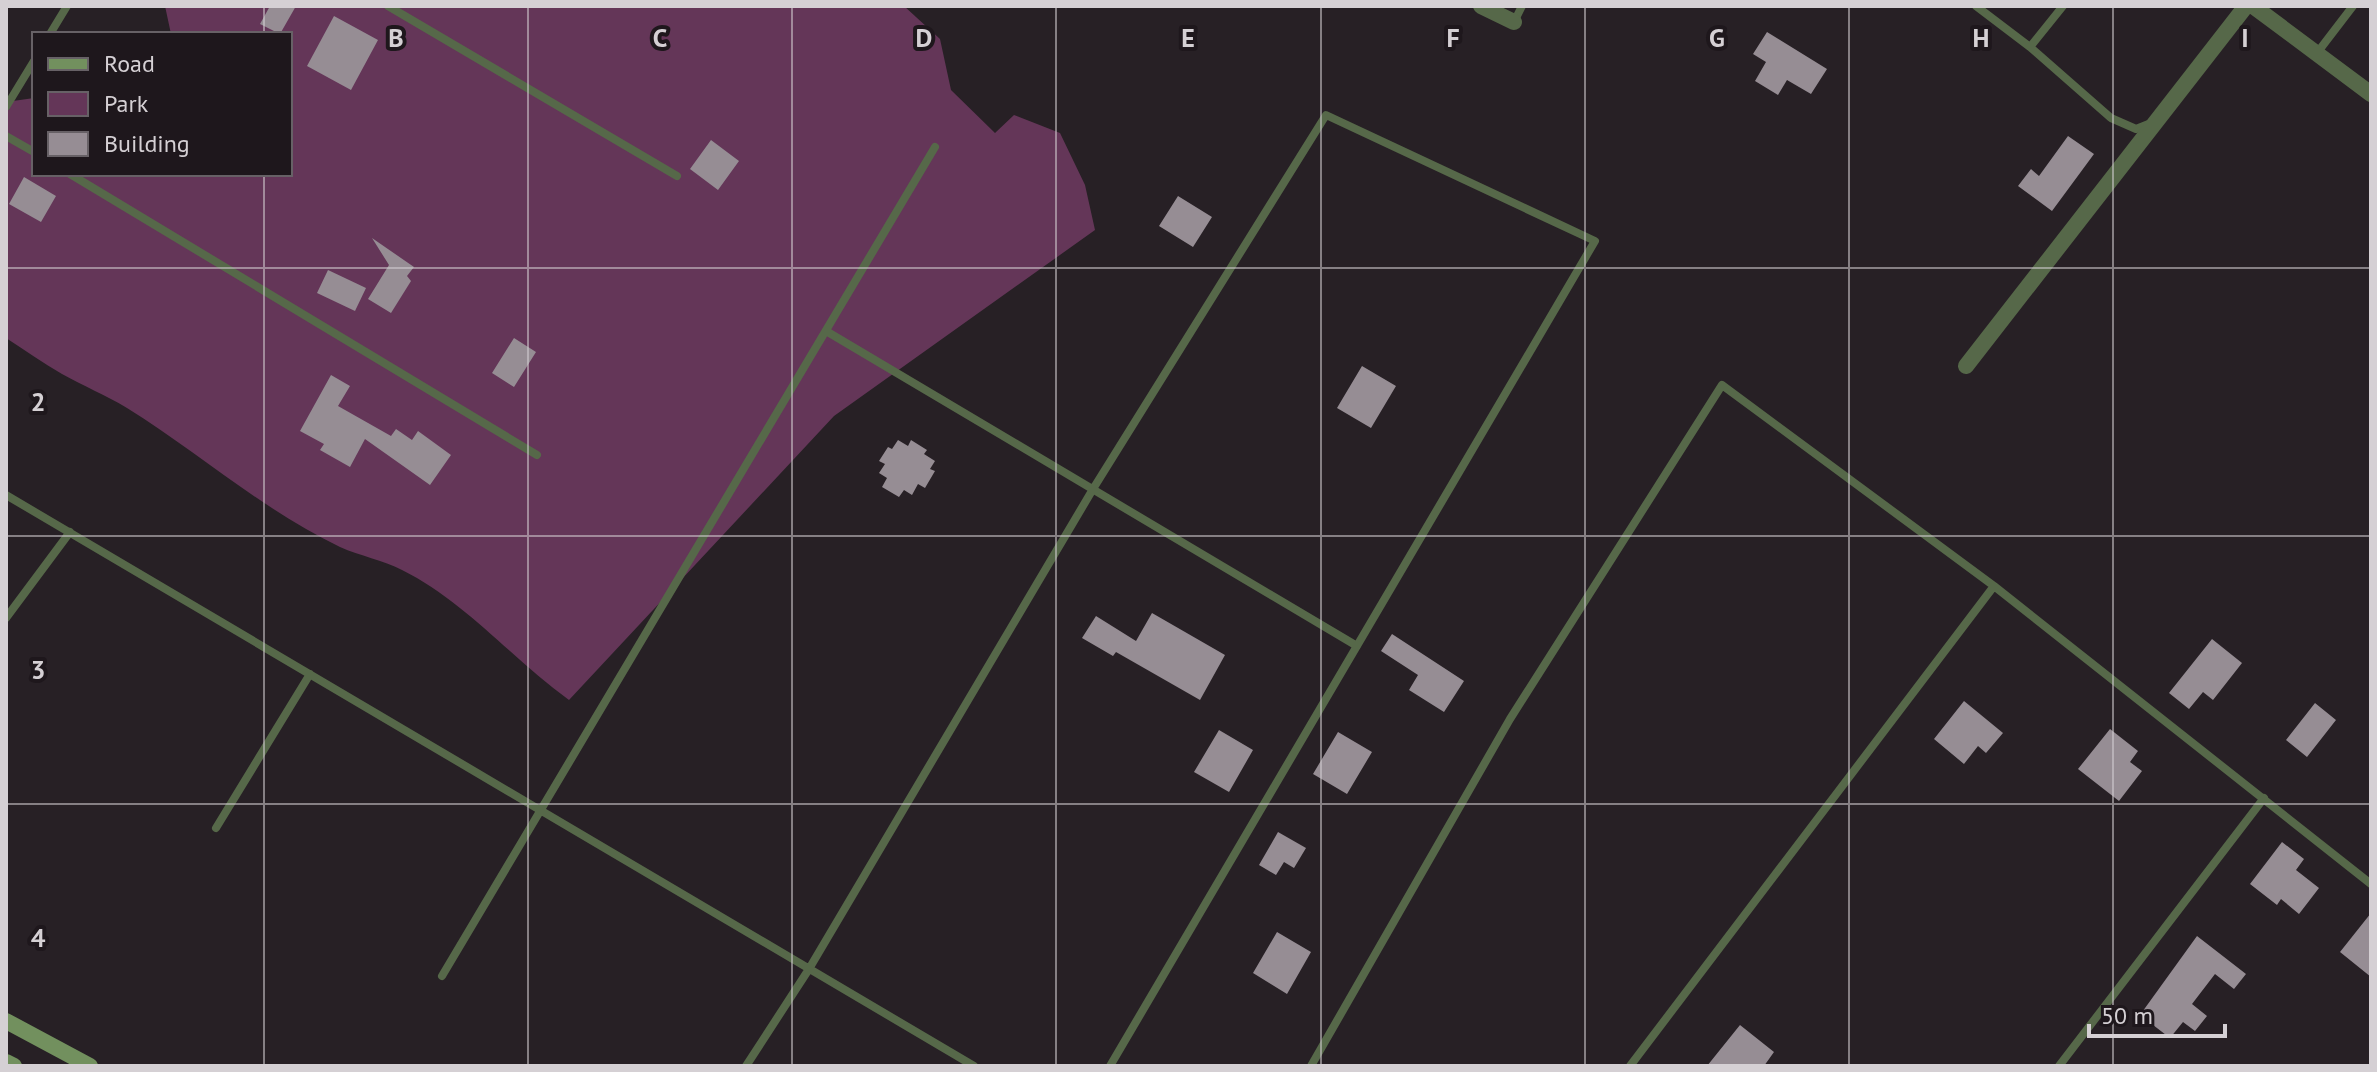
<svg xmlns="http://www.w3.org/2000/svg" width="2377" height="1072" viewBox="0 0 2377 1072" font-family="'PT Sans',sans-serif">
<rect width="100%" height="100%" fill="#272025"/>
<path fill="#643658" d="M165,6H904L940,39L951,90L995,133L1014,115L1060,133L1085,185L1095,230L834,416L569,700C512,659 466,602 402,570C383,560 360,556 340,547C263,510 199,453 127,408C106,395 83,386 62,374C43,363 25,350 6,338V102L34,98V174H290V34H171Z"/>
<path fill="#968d94" d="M270,6H296L280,34L260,24Z
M334,16L378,40L351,90L307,66Z
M1767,32L1827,69L1811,94L1787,80L1778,95L1755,81L1766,62L1753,54Z
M2068,136L2094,154L2052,211L2018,186L2031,169L2039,176Z
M711,140L739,161L718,190L690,169Z
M24,177L56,196L41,222L9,204Z
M1178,196L1212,217L1193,247L1159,226Z
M372,238L414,267L407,276L411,281L391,313L368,299L389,265Z
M328,270L366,288L355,311L317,293Z
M514,338L536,352L514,387L492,373Z
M1362,366L1396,386L1371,428L1337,408Z
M331,375L350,386L338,406L391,436L396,429L412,440L418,431L451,455L430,485L365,439L350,467L320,450L324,444L300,431Z
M898,440L908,446L911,440L927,450L924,454L935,461L930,469L935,471L925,488L918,484L912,495L904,490L899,497L882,487L887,478L879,473L885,464L879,461L888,447L892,449Z
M1152,613L1225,655L1200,700L1116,652L1113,656L1082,638L1096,616L1136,641Z
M1392,634L1464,681L1444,712L1409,690L1418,675L1381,651Z
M2212,639L2242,663L2213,700L2203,692L2189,709L2169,693Z
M1964,701L2003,733L1986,753L1978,746L1964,764L1934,739Z
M2315,703L2336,720L2307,757L2286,740Z
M2110,729L2138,751L2130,762L2142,771L2119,801L2078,769Z
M1219,730L1253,750L1229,792L1194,772Z
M1338,732L1372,752L1347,794L1313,774Z
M1278,832L1306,848L1294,868L1284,862L1276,875L1259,865Z
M2282,842L2304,859L2296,870L2319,888L2299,914L2281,899L2277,905L2250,884Z
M2371,913V977L2340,952Z
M1277,932L1311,952L1287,994L1253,973Z
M2197,936L2246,974L2234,989L2215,974L2192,1004L2207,1016L2195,1031L2183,1022L2170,1038L2140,1015Z
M1740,1025L1774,1052L1764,1066H1707Z"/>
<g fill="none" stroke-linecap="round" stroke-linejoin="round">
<path stroke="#566849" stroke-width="8" d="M388,6L677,176
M1976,6L2030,47L2063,6
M1514,22L1522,6
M50,34L67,6
M2030,47L2111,118L2136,129L2151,123
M2317,53L2353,6
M6,107L34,61
M6,136L34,152
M70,174L537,455
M826,331L1357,646
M6,495L974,1066
M6,618L70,532
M216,828L310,674
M442,976L935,147
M746,1066L809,969L1093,489L1326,115L1595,241L1110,1066
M1311,1066L1510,719L1722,385L1994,586L2371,884
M1630,1066L1994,586
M2059,1066L2264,798"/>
<path stroke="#566849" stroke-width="16" d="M1481,6L1514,22
M2253,6L2371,94
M1966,366L2246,6"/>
<path stroke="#72905e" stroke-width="16" d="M6,1021L90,1066
M6,1062L14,1066"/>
</g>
<path fill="none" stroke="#d5d0d4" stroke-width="2" stroke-opacity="0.55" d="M264,6V34M528,6V1066M792,6V1066M1056,6V1066M1321,6V1066M1585,6V1066M1849,6V1066M2113,6V1066M264,174V1066M6,268H2371M6,536H2371M6,804H2371"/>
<g font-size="26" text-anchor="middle" font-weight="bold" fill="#d5d0d4" stroke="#1e171c" stroke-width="8" stroke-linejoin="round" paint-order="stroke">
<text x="396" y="47">B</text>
<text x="660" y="47">C</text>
<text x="924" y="47">D</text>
<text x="1188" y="47">E</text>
<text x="1453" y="47">F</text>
<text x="1717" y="47">G</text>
<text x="1981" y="47">H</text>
<text x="2245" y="47">I</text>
<text x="38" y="411">2</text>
<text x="38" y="679">3</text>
<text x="38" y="947">4</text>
</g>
<rect width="2377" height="1072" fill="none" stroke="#d5d0d4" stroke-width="16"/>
<rect x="32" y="32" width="260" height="144" fill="#1e171c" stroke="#676166" stroke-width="2"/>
<rect x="48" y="58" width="40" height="12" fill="#72905e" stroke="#676166" stroke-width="2"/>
<text x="104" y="72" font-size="24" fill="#d5d0d4">Road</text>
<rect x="48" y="92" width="40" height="24" fill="#643658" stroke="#676166" stroke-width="2"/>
<text x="104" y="112" font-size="24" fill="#d5d0d4">Park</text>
<rect x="48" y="132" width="40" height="24" fill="#968d94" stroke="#676166" stroke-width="2"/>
<text x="104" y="152" font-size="24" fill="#d5d0d4">Building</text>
<path d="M2089 1024v12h136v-12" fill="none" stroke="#d5d0d4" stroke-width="4"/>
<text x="2101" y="1024" font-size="24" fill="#d5d0d4" stroke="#1e171c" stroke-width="6" paint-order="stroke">50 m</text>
</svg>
